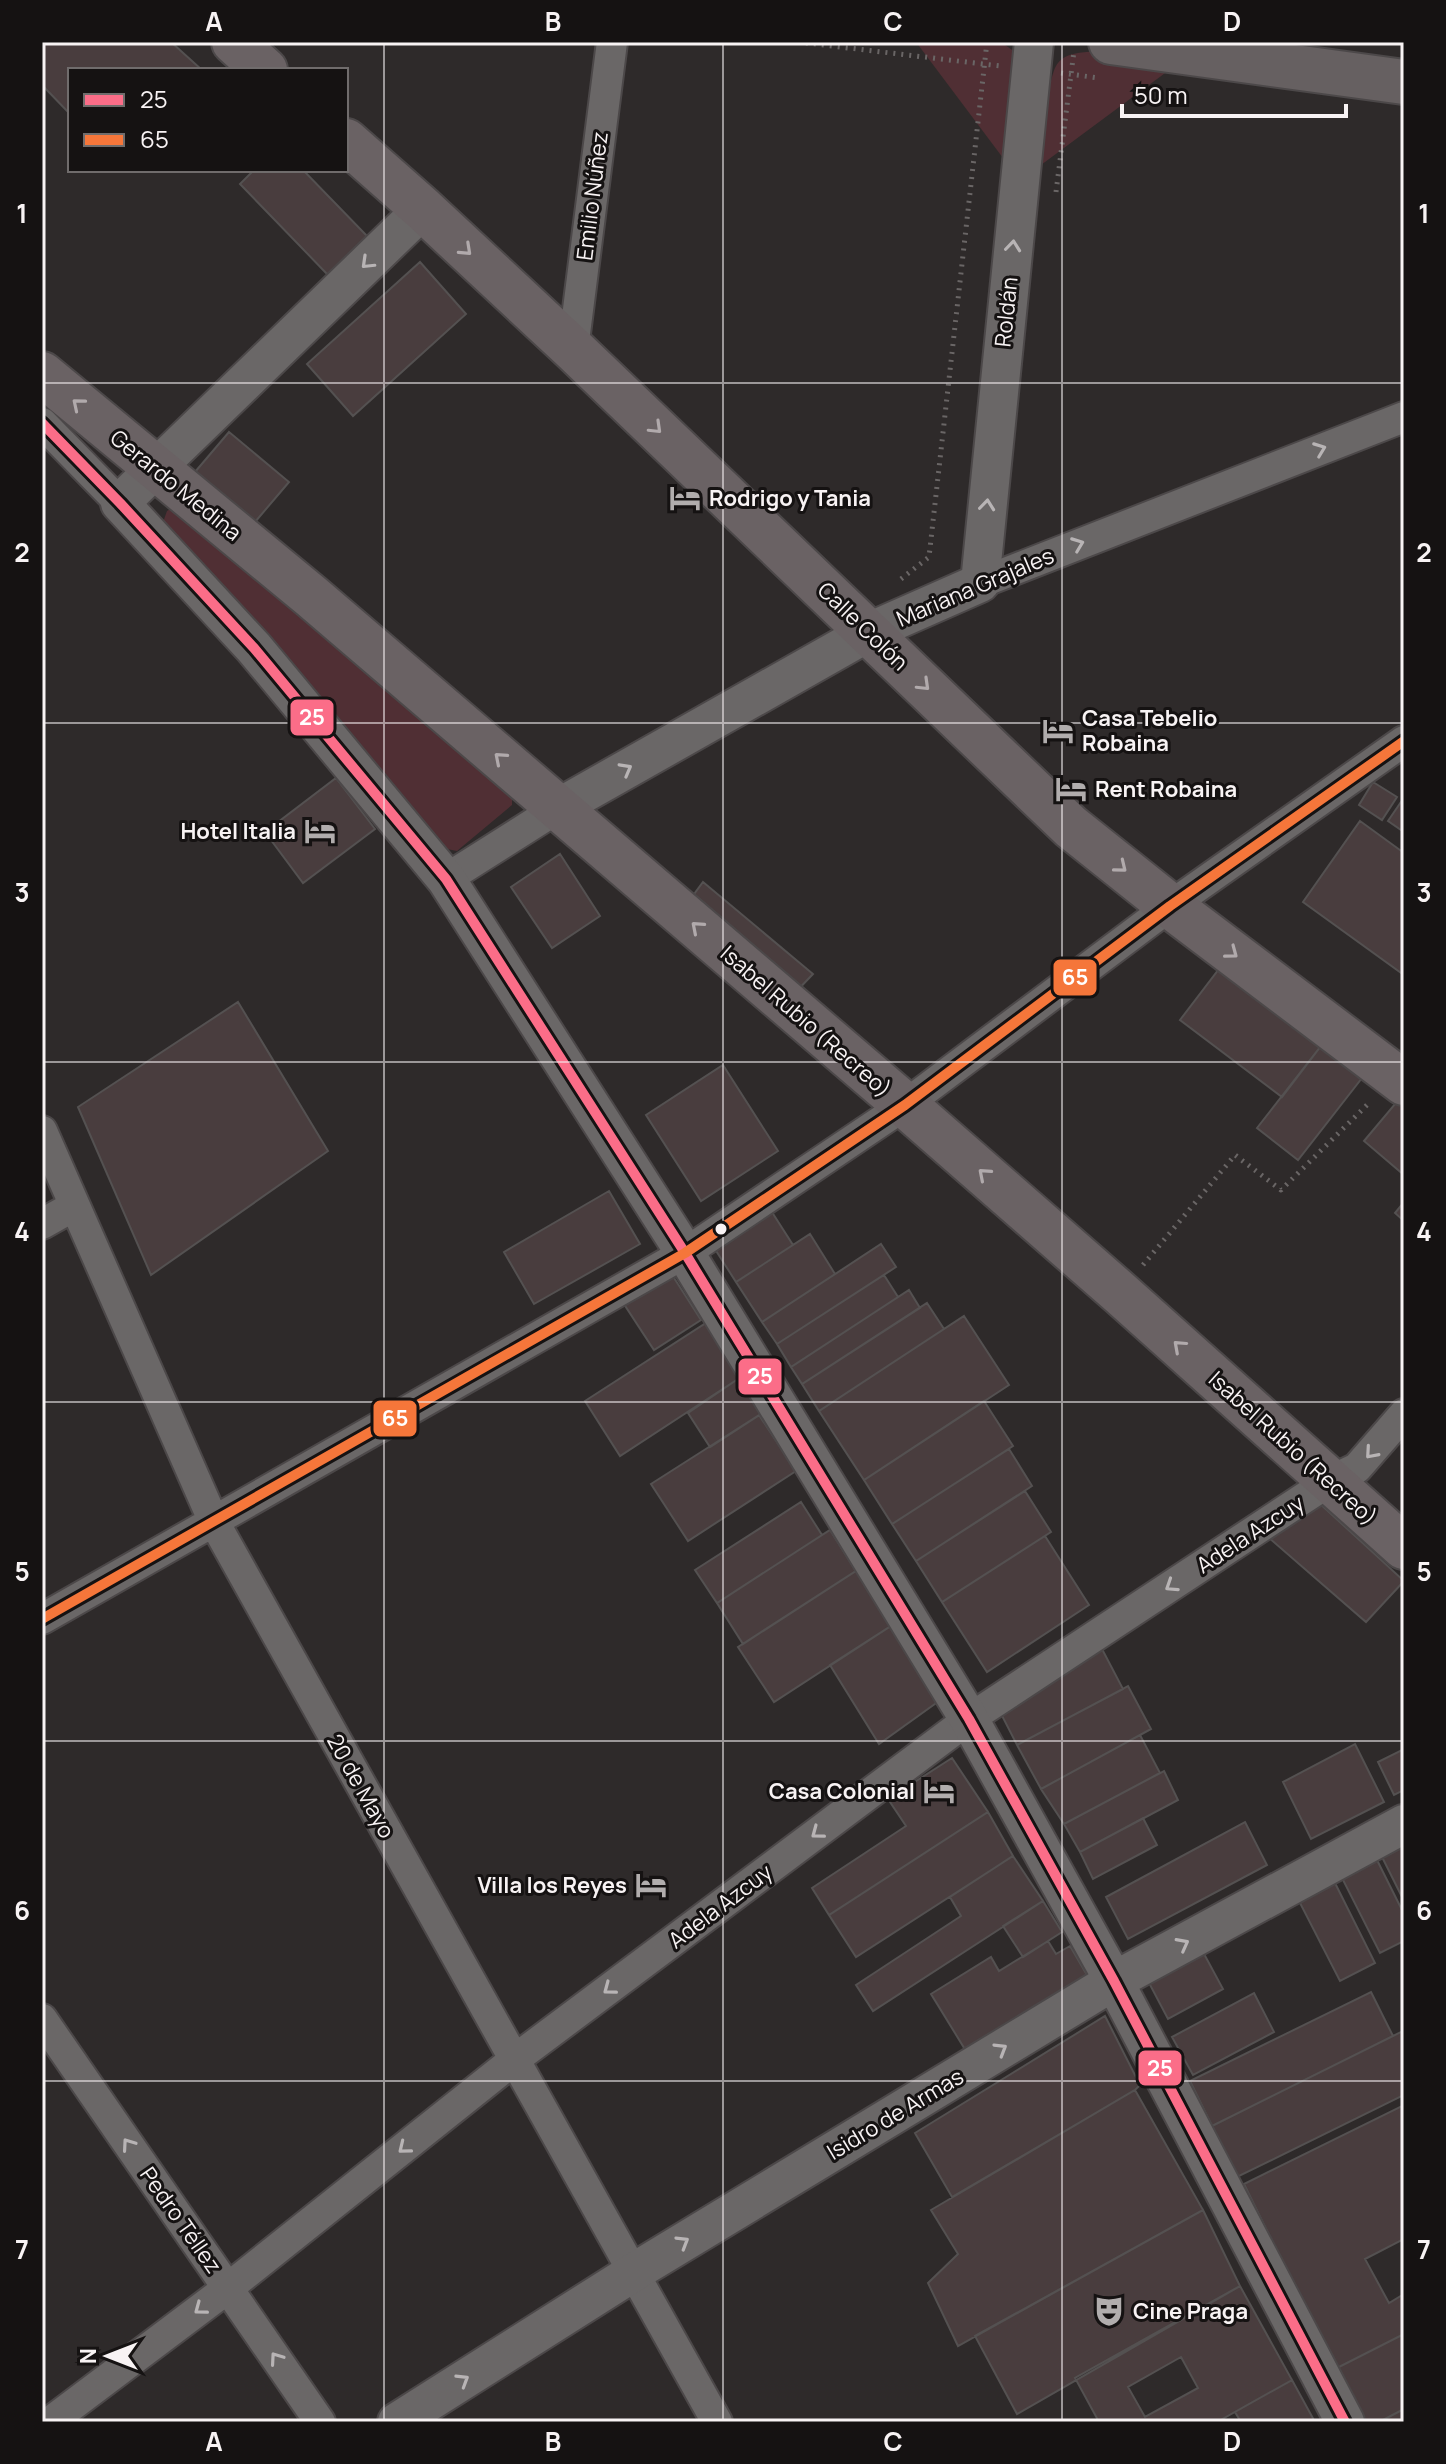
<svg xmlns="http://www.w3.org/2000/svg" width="1446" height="2464" viewBox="0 0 1446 2464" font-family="Manrope,sans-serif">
<rect width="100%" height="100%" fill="#2e2a2a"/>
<path fill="#502f34" d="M916,42H1001L1019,55L1009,166Z
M1094,51L1180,62L1041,165C1043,145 1047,75 1058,63C1067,52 1081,53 1094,51Z
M176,505L512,791V805L457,851L447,849L162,525L167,511Z"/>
<path fill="#493d3e" stroke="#545151" stroke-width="2" fill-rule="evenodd" d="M42,42H171L202,70H70V114L42,85Z
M254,170H303L368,237L328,275L240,184Z
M420,262L466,314L353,416L307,364Z
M229,432L289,482L255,522L195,472Z
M336,778L375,829L303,883L265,832Z
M1373,782L1397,797L1382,820L1359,805Z
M1403,799L1404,800V832L1388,821Z
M1360,821L1404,853V975L1303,902Z
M560,854L600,916L552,948L511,887Z
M703,882L813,974L791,997L689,901Z
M1219,969L1321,1046L1282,1097L1180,1020Z
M238,1002L328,1151L151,1275L78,1107Z
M1321,1046L1362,1078L1298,1160L1257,1128Z
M723,1065L778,1151L701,1201L646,1115Z
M1400,1098L1404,1101V1175L1364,1141Z
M609,1191L640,1244L534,1304L504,1252Z
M1404,1202V1221L1395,1213Z
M770,1209L793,1245L736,1282L713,1246Z
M810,1234L835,1274L762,1322L736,1282Z
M881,1244L896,1267L777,1344L762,1322Z
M667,1267L701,1320L654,1350L620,1298Z
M884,1275L898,1297L791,1367L777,1344Z
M909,1290L920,1308L802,1384L791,1367Z
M927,1303L944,1329L819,1411L802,1384Z
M964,1316L1009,1385L864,1480L819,1411Z
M706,1323L741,1377L620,1456L585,1401Z
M741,1377L764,1412L710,1447L688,1413Z
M984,1401L1013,1446L892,1524L864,1480Z
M759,1415L796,1471L688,1541L651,1484Z
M1009,1449L1032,1486L916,1561L892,1524Z
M1025,1491L1051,1532L942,1602L916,1561Z
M1317,1501L1404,1581L1366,1622L1268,1537Z
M801,1502L822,1535L717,1603L695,1570Z
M830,1530L856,1571L743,1644L717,1603Z
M1045,1536L1089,1605L987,1672L942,1602Z
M856,1571L891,1626L774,1702L738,1647Z
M891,1626L939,1701L879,1744L830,1665Z
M1102,1649L1123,1689L1017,1745L997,1706Z
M1128,1686L1151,1729L1041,1789L1017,1745Z
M1140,1735L1160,1773L1064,1824L1041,1789Z
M1355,1744L1384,1802L1311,1839L1283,1782Z
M1404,1749V1790L1394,1795L1378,1762Z
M952,1758L988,1812L829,1915L812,1888L906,1826L888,1799Z
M1164,1771L1178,1800L1080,1852L1064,1824Z
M988,1812L1013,1856L856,1957L829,1915Z
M1143,1818L1157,1845L1093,1879L1080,1852Z
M1245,1822L1267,1865L1128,1939L1106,1897Z
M1399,1838L1404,1848V1901L1378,1849Z
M1374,1854L1404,1914V1941L1380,1953L1339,1872Z
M1013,1856L1043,1901L873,2011L856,1985L961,1916L950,1897Z
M1335,1883L1375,1963L1340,1981L1299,1901Z
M1043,1901L1062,1932L1023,1957L1003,1926Z
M1048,1941L1056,1954L1070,1946L1087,1975L966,2051L931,1994L991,1957L999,1971Z
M1203,1952L1223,1989L1168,2019L1148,1981Z
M1371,1992L1393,2036L1212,2126L1190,2081Z
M1254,1993L1274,2032L1193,2075L1172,2037Z
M1105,2016L1140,2085L1135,2090L952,2197L915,2133Z
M1403,2031L1404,2095L1237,2177L1212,2126Z
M1135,2090L1203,2210L958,2346L928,2283L958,2254L931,2210Z
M1404,2105V2239L1365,2259L1389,2303L1404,2294V2334L1335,2369L1244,2184Z
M1203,2210L1240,2286L1017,2414L975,2336Z
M1240,2286L1292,2380L1217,2422H1099L1075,2378ZM1181,2357L1198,2388L1145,2417L1128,2387Z
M1404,2334V2409L1379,2422H1361L1335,2369Z
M1292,2380L1315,2422H1241L1235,2412Z
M1404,2409V2422H1379Z"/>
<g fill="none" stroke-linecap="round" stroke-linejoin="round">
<defs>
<path id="minor" d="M573,349L612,42
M42,423L120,503
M980,583L1404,417
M446,879L558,808
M42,1131L213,1520L717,2422
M42,1224L74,1206
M42,1619L685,1253L905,1105L1170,906L1404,741
M42,2019L320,2422
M50,2422L228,2288L514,2060L969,1719L1330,1481L1357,1468L1404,1414"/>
<path id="tertiary" d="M423,209L120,503L254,648L446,879L685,1253L969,1719L1114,1981L1345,2422
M558,808L869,632L980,583L1034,42
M397,2422L634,2272L1114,1981L1404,1824"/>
<path id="secondary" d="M1111,42L1404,82"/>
<path id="primary" d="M234,42L265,70
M346,141L423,209L573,349L1071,827L1170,906L1404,1083
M42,374L311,596L905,1105L1120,1293L1404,1547"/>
</defs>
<use href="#minor" stroke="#4c4849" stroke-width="34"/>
<use href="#tertiary" stroke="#4c4849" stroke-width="42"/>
<use href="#secondary" stroke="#4c4849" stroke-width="48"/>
<use href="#primary" stroke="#4c4849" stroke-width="48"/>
<path stroke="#6a6666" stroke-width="5" stroke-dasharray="2 6" stroke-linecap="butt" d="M798,42L1000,66
M1061,73L1099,78
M1056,192L1074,51
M901,579L929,557L987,42
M1143,1265L1235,1155L1281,1190L1369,1103"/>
<use href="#minor" stroke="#6a6767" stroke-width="30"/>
<use href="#tertiary" stroke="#6a6767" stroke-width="38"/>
<use href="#secondary" stroke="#666061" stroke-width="44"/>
<use href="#primary" stroke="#6a6264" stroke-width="44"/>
<defs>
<path id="bus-1" d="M42,423L120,503L254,648L446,879L685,1253L969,1719L1114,1981L1345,2422"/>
<path id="bus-2" d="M42,1619L685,1253L905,1105L1170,906L1404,741"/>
</defs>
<use href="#bus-1" stroke="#151212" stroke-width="16"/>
<use href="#bus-2" stroke="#151212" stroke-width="16"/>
<use href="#bus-1" stroke="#fb6d88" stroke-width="10"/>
<use href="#bus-2" stroke="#f5763a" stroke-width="10"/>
</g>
<defs><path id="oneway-chevron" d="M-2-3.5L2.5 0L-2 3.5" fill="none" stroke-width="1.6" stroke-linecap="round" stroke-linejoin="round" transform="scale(2)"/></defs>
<g stroke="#b8b4b5">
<use href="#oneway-chevron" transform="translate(1013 246) rotate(-84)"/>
<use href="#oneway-chevron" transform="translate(367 263) rotate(136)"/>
<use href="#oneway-chevron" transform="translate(1320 449) rotate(-21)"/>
<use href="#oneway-chevron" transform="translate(987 505) rotate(-84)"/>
<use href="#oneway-chevron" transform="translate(1078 544) rotate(-21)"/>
<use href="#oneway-chevron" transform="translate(626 769) rotate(-29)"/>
<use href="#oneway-chevron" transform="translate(1371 1453) rotate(131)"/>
<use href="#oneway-chevron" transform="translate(1171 1586) rotate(147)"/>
<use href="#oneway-chevron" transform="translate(817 1833) rotate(143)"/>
<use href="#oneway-chevron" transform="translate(1183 1944) rotate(-28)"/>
<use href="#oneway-chevron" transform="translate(609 1989) rotate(143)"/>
<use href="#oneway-chevron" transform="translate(1001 2049) rotate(-31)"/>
<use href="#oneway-chevron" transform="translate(128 2144) rotate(-125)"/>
<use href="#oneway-chevron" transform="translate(404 2148) rotate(141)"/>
<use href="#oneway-chevron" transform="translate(683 2242) rotate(-31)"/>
<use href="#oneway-chevron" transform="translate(200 2309) rotate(143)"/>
<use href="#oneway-chevron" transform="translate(276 2358) rotate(-125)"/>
<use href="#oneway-chevron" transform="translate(463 2380) rotate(-32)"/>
</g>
<g stroke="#b1aaac">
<use href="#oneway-chevron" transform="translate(466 250) rotate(43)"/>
<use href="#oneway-chevron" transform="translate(78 404) rotate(-140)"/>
<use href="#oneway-chevron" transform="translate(656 428) rotate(44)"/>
<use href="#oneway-chevron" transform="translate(924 685) rotate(44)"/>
<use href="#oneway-chevron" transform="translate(500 758) rotate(-139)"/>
<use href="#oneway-chevron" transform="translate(1121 867) rotate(39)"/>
<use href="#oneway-chevron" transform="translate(697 927) rotate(-139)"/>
<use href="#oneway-chevron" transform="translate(1232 953) rotate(37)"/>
<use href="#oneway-chevron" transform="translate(984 1174) rotate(-139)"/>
<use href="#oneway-chevron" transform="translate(1179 1346) rotate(-138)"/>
</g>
<path fill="none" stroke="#f8f3f4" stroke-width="2" stroke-opacity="0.55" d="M384,42V2422M723,42V2422M1062,42V2422M42,383H1404M42,723H1404M42,1062H1404M42,1402H1404M42,1741H1404M42,2081H1404"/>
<defs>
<symbol id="hotel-bare" viewBox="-9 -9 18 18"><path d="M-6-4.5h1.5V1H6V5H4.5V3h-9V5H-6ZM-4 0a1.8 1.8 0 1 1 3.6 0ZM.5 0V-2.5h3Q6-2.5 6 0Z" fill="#b1adad" stroke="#151212" stroke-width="2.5" paint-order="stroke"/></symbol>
<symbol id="theatre-bare" viewBox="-9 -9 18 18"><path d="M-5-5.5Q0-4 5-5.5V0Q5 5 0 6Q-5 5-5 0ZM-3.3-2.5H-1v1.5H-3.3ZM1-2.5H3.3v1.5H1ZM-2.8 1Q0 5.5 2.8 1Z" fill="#b1adad" stroke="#151212" stroke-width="2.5" paint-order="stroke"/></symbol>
</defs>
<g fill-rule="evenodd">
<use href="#hotel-bare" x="663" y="476" width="44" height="44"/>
<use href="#hotel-bare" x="1036" y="709" width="44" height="44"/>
<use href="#hotel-bare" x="1049" y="767" width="44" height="44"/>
<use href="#hotel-bare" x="298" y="809" width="44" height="44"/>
<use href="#hotel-bare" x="917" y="1769" width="44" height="44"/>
<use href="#hotel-bare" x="629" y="1863" width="44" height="44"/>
<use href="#theatre-bare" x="1087" y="2289" width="44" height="44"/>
</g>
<circle fill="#f8f3f4" stroke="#151212" stroke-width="3" cx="721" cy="1229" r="7"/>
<g text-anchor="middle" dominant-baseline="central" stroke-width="6" stroke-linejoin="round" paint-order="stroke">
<g font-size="22" fill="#f8f3f4" stroke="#151212">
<text transform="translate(592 196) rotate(-83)">Emilio Núñez</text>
<text transform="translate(1006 312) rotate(-84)">Roldán</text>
<text transform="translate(176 485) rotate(39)">Gerardo Medina</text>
<text transform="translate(975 587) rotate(-23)">Mariana Grajales</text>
<text transform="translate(863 626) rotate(44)">Calle Colón</text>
<text transform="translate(806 1021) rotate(41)">Isabel Rubio (Recreo)</text>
<text transform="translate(1293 1448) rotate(42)">Isabel Rubio (Recreo)</text>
<text transform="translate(1250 1534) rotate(-33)">Adela Azcuy</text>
<text transform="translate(361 1786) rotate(61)">20 de Mayo</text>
<text transform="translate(720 1906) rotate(-37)">Adela Azcuy</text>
<text transform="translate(895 2114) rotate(-31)">Isidro de Armas</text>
<text transform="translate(181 2220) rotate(55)">Pedro Téllez</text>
</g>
<g font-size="22" font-weight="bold" fill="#f8f3f4" stroke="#151212" text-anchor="start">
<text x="709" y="498">Rodrigo y Tania</text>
<text x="1082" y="718">Casa Tebelio<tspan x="1082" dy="25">Robaina</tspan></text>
<text x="1095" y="789">Rent Robaina</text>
<text x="296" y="831" text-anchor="end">Hotel Italia</text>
<text x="915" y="1791" text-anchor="end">Casa Colonial</text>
<text x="627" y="1885" text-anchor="end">Villa los Reyes</text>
<text x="1133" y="2311">Cine Praga</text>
</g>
</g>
<g stroke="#151212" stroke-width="3">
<rect x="289" y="698" width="46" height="39" rx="8" fill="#fb6d88"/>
<rect x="1052" y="958" width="46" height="39" rx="8" fill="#f5763a"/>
<rect x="737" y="1357" width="46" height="39" rx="8" fill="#fb6d88"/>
<rect x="372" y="1399" width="46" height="39" rx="8" fill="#f5763a"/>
<rect x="1137" y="2049" width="46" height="38" rx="8" fill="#fb6d88"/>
</g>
<g font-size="22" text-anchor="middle" font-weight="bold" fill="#fff">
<text x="312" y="725">25</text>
<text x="1075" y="985">65</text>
<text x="760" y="1384">25</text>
<text x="395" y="1426">65</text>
<text x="1160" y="2076">25</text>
</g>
<rect width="1446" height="2464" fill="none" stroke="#151212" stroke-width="88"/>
<rect x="68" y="68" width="280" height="104" fill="#151212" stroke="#706c6c" stroke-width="2"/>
<rect x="84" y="94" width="40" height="12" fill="#fb6d88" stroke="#706c6c" stroke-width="2"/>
<text x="140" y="108" font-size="24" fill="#f8f3f4">25</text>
<rect x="84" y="134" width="40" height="12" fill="#f5763a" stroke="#706c6c" stroke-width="2"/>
<text x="140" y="148" font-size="24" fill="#f8f3f4">65</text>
<g transform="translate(108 2356) rotate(270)" stroke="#151212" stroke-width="6" paint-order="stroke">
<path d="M0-6L14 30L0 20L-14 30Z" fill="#f8f3f4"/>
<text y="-12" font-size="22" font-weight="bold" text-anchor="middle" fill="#f8f3f4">N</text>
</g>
<path d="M1122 104v12h224v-12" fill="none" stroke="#f8f3f4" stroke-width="4"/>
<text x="1134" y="104" font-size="24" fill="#f8f3f4" stroke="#151212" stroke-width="6" paint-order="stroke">50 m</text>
<rect x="44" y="44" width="1358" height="2376" fill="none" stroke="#f8f3f4" stroke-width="3"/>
<g font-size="26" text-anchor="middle" font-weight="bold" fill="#f8f3f4">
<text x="214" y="31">A</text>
<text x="553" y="31">B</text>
<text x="893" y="31">C</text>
<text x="1232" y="31">D</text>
<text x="22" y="223">1</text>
<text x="1424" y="223">1</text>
<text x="22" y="562">2</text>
<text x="1424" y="562">2</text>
<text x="22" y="902">3</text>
<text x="1424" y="902">3</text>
<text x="22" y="1241">4</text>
<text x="1424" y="1241">4</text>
<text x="22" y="1581">5</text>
<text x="1424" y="1581">5</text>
<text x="22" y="1920">6</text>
<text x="1424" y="1920">6</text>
<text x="22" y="2259">7</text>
<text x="1424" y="2259">7</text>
<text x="214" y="2451">A</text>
<text x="553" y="2451">B</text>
<text x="893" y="2451">C</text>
<text x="1232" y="2451">D</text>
</g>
</svg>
